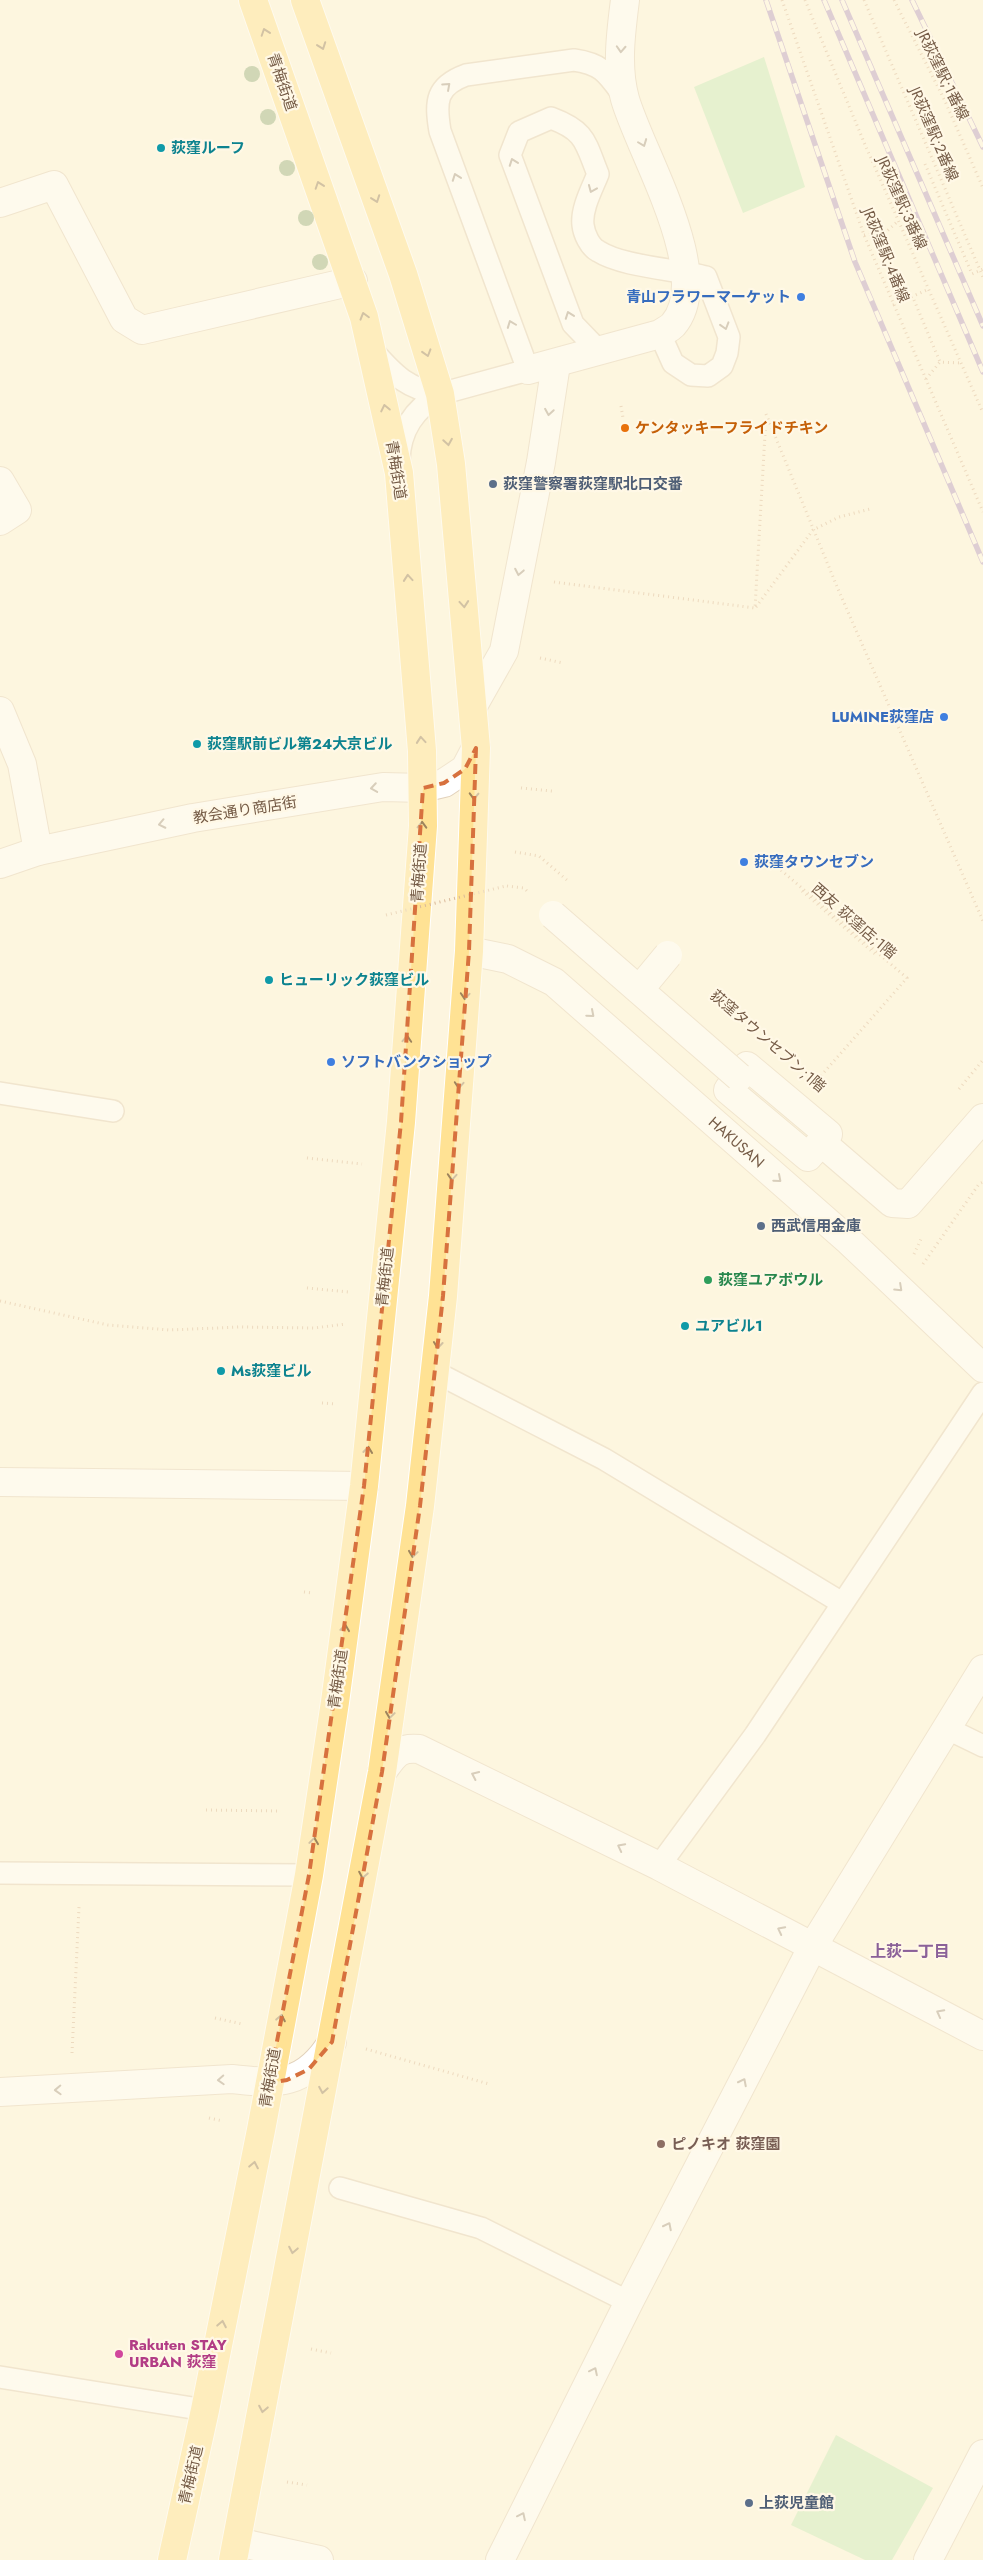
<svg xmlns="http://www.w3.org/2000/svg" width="983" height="2560" viewBox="0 0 983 2560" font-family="Jost,'Noto Sans JP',sans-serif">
<rect width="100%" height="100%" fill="#fdf5df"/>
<path fill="#cbebbd" d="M764,57L805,187L743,213L694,87Z
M836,2435L933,2488L892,2560H865L791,2525Z"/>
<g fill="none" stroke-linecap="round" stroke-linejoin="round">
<defs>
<path id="lane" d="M374,352C395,376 408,389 440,394
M600,352L573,324L510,155L519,132L551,118C586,131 585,142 598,174C592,189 581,209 583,225C584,234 590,247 598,251C623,267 676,269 706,277L729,337L727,353L722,366L708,376L691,375L673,363L660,334
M399,460C400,430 414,409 440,394L528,370L440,131C435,101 436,86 466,75L574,60C602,64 607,73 623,95
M0,1093L113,1111
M435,1372L604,1459L842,1603
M946,1728L983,1746
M659,1866L755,1735L983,1393
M0,1873L309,1875
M340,2188L481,2228L629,2302
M0,2377L205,2410"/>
<g id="street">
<path d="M0,203L54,185L124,319L142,330L353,281"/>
<path d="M528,370L660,334C664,331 669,329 673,325C716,276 640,152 625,99C616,67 621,32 625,0"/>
<path d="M0,481L17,510L0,521"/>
<path d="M473,706L504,651L541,462L556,364"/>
<path d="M0,711L22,764L38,851"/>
<path d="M0,864L38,851L193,818L383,787L423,788L444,783L465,769L476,748"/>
<path id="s1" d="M469,951L508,959L554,982L849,1241L983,1368"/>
<path d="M747,1066L828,1134L808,1157L728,1090Z"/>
<path d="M821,1142L892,1203L908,1204L983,1118"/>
<path d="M0,1482L364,1486"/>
<path d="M382,1772C394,1756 397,1747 419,1749L659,1866L983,2036"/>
<path d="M0,2092L232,2079C278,2084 305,2086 332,2042"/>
<path d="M237,2542L319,2560"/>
<path d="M500,2560L629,2302L813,1946L983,1669"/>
<path d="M928,2560L983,2454"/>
</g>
<path id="primary" d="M172,2560L205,2410L261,2130L309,1875L335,1702L364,1486L401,1122L423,826L422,751L399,473L364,317L253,0
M233,2560L382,1772L420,1506L443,1296L469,951L476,748L451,464L440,394L403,274L305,0"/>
</defs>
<use href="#lane" stroke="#e2d1bb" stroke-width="24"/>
<use href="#street" stroke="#e2d1bb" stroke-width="30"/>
<use href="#primary" stroke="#fff" stroke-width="30"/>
<path stroke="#d9b899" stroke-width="3" stroke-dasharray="1 4" stroke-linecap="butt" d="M782,0L864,235L983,512
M805,0L866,147L983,413
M864,0L983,277
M894,0L945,101L983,188
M925,164L972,274L983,269
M864,235L885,233L898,221
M914,300L940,362
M893,305L929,289
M926,379L940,362L961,363
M621,406L623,418
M766,414L838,589L983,921
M554,582L755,608L766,417
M756,607L813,530L839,517L870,509
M540,658L563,663
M521,788L552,791
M515,852L539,856L568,881
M767,861L773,866
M768,866L775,865L907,978L818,1079
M507,886L524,888L527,891
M802,891L875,954
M959,1089L983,1060
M307,1158L362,1164
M914,1254L922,1237
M923,1264L979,1184L983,1182
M307,1288L349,1292
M0,1301L108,1325L169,1330L240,1327L314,1328L346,1324
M322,1403L336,1404
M304,1592L313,1593
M206,1810L281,1811
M215,2018L242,2024
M366,2049L489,2084
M72,2053L79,1907
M209,2118L223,2121
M311,2349L331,2353
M124,2355L179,2364
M287,2482L307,2485"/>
<use href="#lane" stroke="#fff" stroke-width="21"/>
<use href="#street" stroke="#fff" stroke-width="28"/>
<use href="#primary" stroke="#ffe294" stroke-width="28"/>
<defs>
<path id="rail" d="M766,0L855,262L983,562
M824,0L983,372
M842,0L983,326
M912,0L983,147"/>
</defs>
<use href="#rail" stroke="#b89ec6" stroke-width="5.5"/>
<use href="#rail" stroke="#fff8e6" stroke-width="4" stroke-dasharray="11" stroke-linecap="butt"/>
<defs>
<path id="street-bridge" d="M553,915L739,1077
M639,990L668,955"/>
</defs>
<use href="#street-bridge" stroke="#e2d1bb" stroke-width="30" stroke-linecap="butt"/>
<path stroke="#d9b899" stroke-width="3" stroke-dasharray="1 4" stroke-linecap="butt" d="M386,915L506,886"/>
<use href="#street-bridge" stroke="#fff" stroke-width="28"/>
</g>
<g fill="#9bb286">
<circle cx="252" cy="74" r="8"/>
<circle cx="268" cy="117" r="8"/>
<circle cx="287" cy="168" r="8"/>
<circle cx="306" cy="218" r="8"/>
<circle cx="320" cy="262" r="8"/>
</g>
<defs><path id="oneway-chevron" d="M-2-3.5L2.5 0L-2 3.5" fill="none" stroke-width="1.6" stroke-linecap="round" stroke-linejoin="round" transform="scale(1.25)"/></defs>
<g stroke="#9e845d">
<use href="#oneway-chevron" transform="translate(265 32) rotate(-109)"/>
<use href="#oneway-chevron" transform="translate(322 46) rotate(70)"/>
<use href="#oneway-chevron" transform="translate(319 185) rotate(-109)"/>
<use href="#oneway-chevron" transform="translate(376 199) rotate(70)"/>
<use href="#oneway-chevron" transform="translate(364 316) rotate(-106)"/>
<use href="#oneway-chevron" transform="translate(427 353) rotate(73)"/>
<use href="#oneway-chevron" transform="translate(385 408) rotate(-102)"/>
<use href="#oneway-chevron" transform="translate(448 442) rotate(81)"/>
<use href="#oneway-chevron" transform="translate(408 578) rotate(-95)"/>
<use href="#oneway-chevron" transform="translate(464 604) rotate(85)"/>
<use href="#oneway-chevron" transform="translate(421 740) rotate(-95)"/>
<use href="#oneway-chevron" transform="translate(474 796) rotate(92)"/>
<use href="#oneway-chevron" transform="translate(422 825) rotate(-88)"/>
<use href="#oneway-chevron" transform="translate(465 996) rotate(94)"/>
<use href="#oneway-chevron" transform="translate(407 1039) rotate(-86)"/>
<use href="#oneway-chevron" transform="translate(459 1085) rotate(94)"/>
<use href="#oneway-chevron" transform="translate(452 1177) rotate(94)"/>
<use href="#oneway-chevron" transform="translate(438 1345) rotate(96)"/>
<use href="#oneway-chevron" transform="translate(368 1450) rotate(-84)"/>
<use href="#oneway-chevron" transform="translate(413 1554) rotate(98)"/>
<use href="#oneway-chevron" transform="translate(345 1628) rotate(-82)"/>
<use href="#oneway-chevron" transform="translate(390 1715) rotate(98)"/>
<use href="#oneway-chevron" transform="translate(314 1841) rotate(-82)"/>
<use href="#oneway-chevron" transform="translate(363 1875) rotate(101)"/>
<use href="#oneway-chevron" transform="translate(281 2018) rotate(-79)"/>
<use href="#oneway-chevron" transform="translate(323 2090) rotate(100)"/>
<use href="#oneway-chevron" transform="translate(254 2165) rotate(-79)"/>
<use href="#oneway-chevron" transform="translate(293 2250) rotate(101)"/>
<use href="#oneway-chevron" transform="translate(222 2324) rotate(-79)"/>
<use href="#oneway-chevron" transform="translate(263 2409) rotate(101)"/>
</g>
<g stroke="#ac9d90">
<use href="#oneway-chevron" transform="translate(621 49) rotate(93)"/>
<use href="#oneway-chevron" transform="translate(447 86) rotate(-42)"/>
<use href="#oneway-chevron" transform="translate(643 143) rotate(69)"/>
<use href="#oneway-chevron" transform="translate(513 162) rotate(-110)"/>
<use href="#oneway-chevron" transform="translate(456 177) rotate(-110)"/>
<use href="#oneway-chevron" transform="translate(592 189) rotate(113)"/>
<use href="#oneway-chevron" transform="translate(569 315) rotate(-110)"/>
<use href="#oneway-chevron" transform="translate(511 324) rotate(-111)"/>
<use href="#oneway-chevron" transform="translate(725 326) rotate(73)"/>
<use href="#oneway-chevron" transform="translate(549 412) rotate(99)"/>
<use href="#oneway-chevron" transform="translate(519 572) rotate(101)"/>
<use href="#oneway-chevron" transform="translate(374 788) rotate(171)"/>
<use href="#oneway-chevron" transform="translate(162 824) rotate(168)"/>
<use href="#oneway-chevron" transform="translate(591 1014) rotate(41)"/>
<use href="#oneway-chevron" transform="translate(778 1179) rotate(41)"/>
<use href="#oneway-chevron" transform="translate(899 1288) rotate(43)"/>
<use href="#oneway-chevron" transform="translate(475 1775) rotate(-155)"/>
<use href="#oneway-chevron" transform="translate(621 1847) rotate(-153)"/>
<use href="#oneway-chevron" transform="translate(781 1930) rotate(-153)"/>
<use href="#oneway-chevron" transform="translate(940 2013) rotate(-152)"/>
<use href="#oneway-chevron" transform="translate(221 2080) rotate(177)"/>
<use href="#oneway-chevron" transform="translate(743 2082) rotate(-63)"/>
<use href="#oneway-chevron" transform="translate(58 2090) rotate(178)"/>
<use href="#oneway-chevron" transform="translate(668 2226) rotate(-63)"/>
<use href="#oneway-chevron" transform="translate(594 2371) rotate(-64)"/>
<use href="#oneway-chevron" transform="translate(522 2516) rotate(-64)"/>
</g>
<path d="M0 0H983V2560H0ZM476,748L469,951L443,1296L420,1506L382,1772L332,2042L309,2069L287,2080L269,2083L309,1875L364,1486L401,1122L423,788L444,783L465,769Z" fill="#fdf5df" fill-opacity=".55" fill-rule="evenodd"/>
<path fill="none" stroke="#d7713e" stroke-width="4" stroke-dasharray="10 6" stroke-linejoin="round" d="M476,748L469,951L443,1296L420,1506L382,1772L332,2042L309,2069L287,2080L269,2083L309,1875L364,1486L401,1122L423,788L444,783L465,769Z"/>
<g fill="#0f9aa8" stroke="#fff8e6" stroke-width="2">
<circle cx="161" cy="148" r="5"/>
<circle cx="197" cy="744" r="5"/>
<circle cx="269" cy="980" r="5"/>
<circle cx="685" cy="1326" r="5"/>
<circle cx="221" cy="1371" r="5"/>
</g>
<g fill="#3f7fe0" stroke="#fff8e6" stroke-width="2">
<circle cx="801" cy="297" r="5"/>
<circle cx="944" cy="717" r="5"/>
<circle cx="744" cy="862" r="5"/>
<circle cx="331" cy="1062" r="5"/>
</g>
<circle fill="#e8710a" stroke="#fff8e6" stroke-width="2" cx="625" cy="428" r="5"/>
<g fill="#5c6f8a" stroke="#fff8e6" stroke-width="2">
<circle cx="493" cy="484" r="5"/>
<circle cx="761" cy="1226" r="5"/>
<circle cx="749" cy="2503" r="5"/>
</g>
<circle fill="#2e9e5b" stroke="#fff8e6" stroke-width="2" cx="708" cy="1280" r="5"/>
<circle fill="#8d6e63" stroke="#fff8e6" stroke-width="2" cx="661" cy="2144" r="5"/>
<circle fill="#d1479c" stroke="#fff8e6" stroke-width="2" cx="119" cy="2354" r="5"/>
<g text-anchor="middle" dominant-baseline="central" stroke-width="4.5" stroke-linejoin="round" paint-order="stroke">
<g font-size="15" fill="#755b46" stroke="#fff8e6">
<text transform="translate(943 75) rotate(64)">JR荻窪駅;1番線</text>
<text transform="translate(282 82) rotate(71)">青梅街道</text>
<text transform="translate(934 134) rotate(67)">JR荻窪駅;2番線</text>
<text transform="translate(902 203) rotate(66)">JR荻窪駅;3番線</text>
<text transform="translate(886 255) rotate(68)">JR荻窪駅;4番線</text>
<text transform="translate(396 470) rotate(81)">青梅街道</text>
<text transform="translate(245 810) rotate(-9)">教会通り商店街</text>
<text transform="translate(419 873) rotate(-86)">青梅街道</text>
<text transform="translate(854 921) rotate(41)">西友 荻窪店;1階</text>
<text transform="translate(768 1041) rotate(41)">荻窪タウンセブン;1階</text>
<text stroke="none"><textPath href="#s1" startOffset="334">HAKUSAN</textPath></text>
<text transform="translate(385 1277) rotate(-84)">青梅街道</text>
<text transform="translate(338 1679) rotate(-82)">青梅街道</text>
<text transform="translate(270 2078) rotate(-80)">青梅街道</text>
<text transform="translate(191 2475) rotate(-77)">青梅街道</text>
</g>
<g font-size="15" font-weight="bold" fill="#0d838f" stroke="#fff8e6" text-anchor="start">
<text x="171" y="148">荻窪ルーフ</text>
<text x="207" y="744">荻窪駅前ビル第24大京ビル</text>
<text x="279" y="980">ヒューリック荻窪ビル</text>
<text x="695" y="1326">ユアビル1</text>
<text x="231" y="1371">Ms荻窪ビル</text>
</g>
<g font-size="15" font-weight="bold" fill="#366cbe" stroke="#fff8e6" text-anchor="end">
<text x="791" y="297">青山フラワーマーケット</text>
<text x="934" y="717">LUMINE荻窪店</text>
<text x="754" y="862" text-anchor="start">荻窪タウンセブン</text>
<text x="341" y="1062" text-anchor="start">ソフトバンクショップ</text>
</g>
<g font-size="15" font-weight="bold" fill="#c56008" stroke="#fff8e6" text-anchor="start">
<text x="635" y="428">ケンタッキーフライドチキン</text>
</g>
<g font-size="15" font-weight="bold" fill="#4e5e75" stroke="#fff8e6" text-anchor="start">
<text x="503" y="484">荻窪警察署荻窪駅北口交番</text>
<text x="771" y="1226">西武信用金庫</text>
<text x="759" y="2503">上荻児童館</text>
</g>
<g font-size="15" font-weight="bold" fill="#27864d" stroke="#fff8e6" text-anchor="start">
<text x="718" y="1280">荻窪ユアボウル</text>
</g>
<g font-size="15" font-weight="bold" fill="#785e54" stroke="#fff8e6" text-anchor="start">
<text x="671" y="2144">ピノキオ 荻窪園</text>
</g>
<g font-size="15" font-weight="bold" fill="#b23c85" stroke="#fff8e6" text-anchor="start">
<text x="129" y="2345">Rakuten STAY<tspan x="129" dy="17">URBAN 荻窪</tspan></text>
</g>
<g font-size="16" font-weight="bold" fill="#8b6199" stroke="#fff8e6">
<text x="910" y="1951">上荻一丁目</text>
</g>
</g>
</svg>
